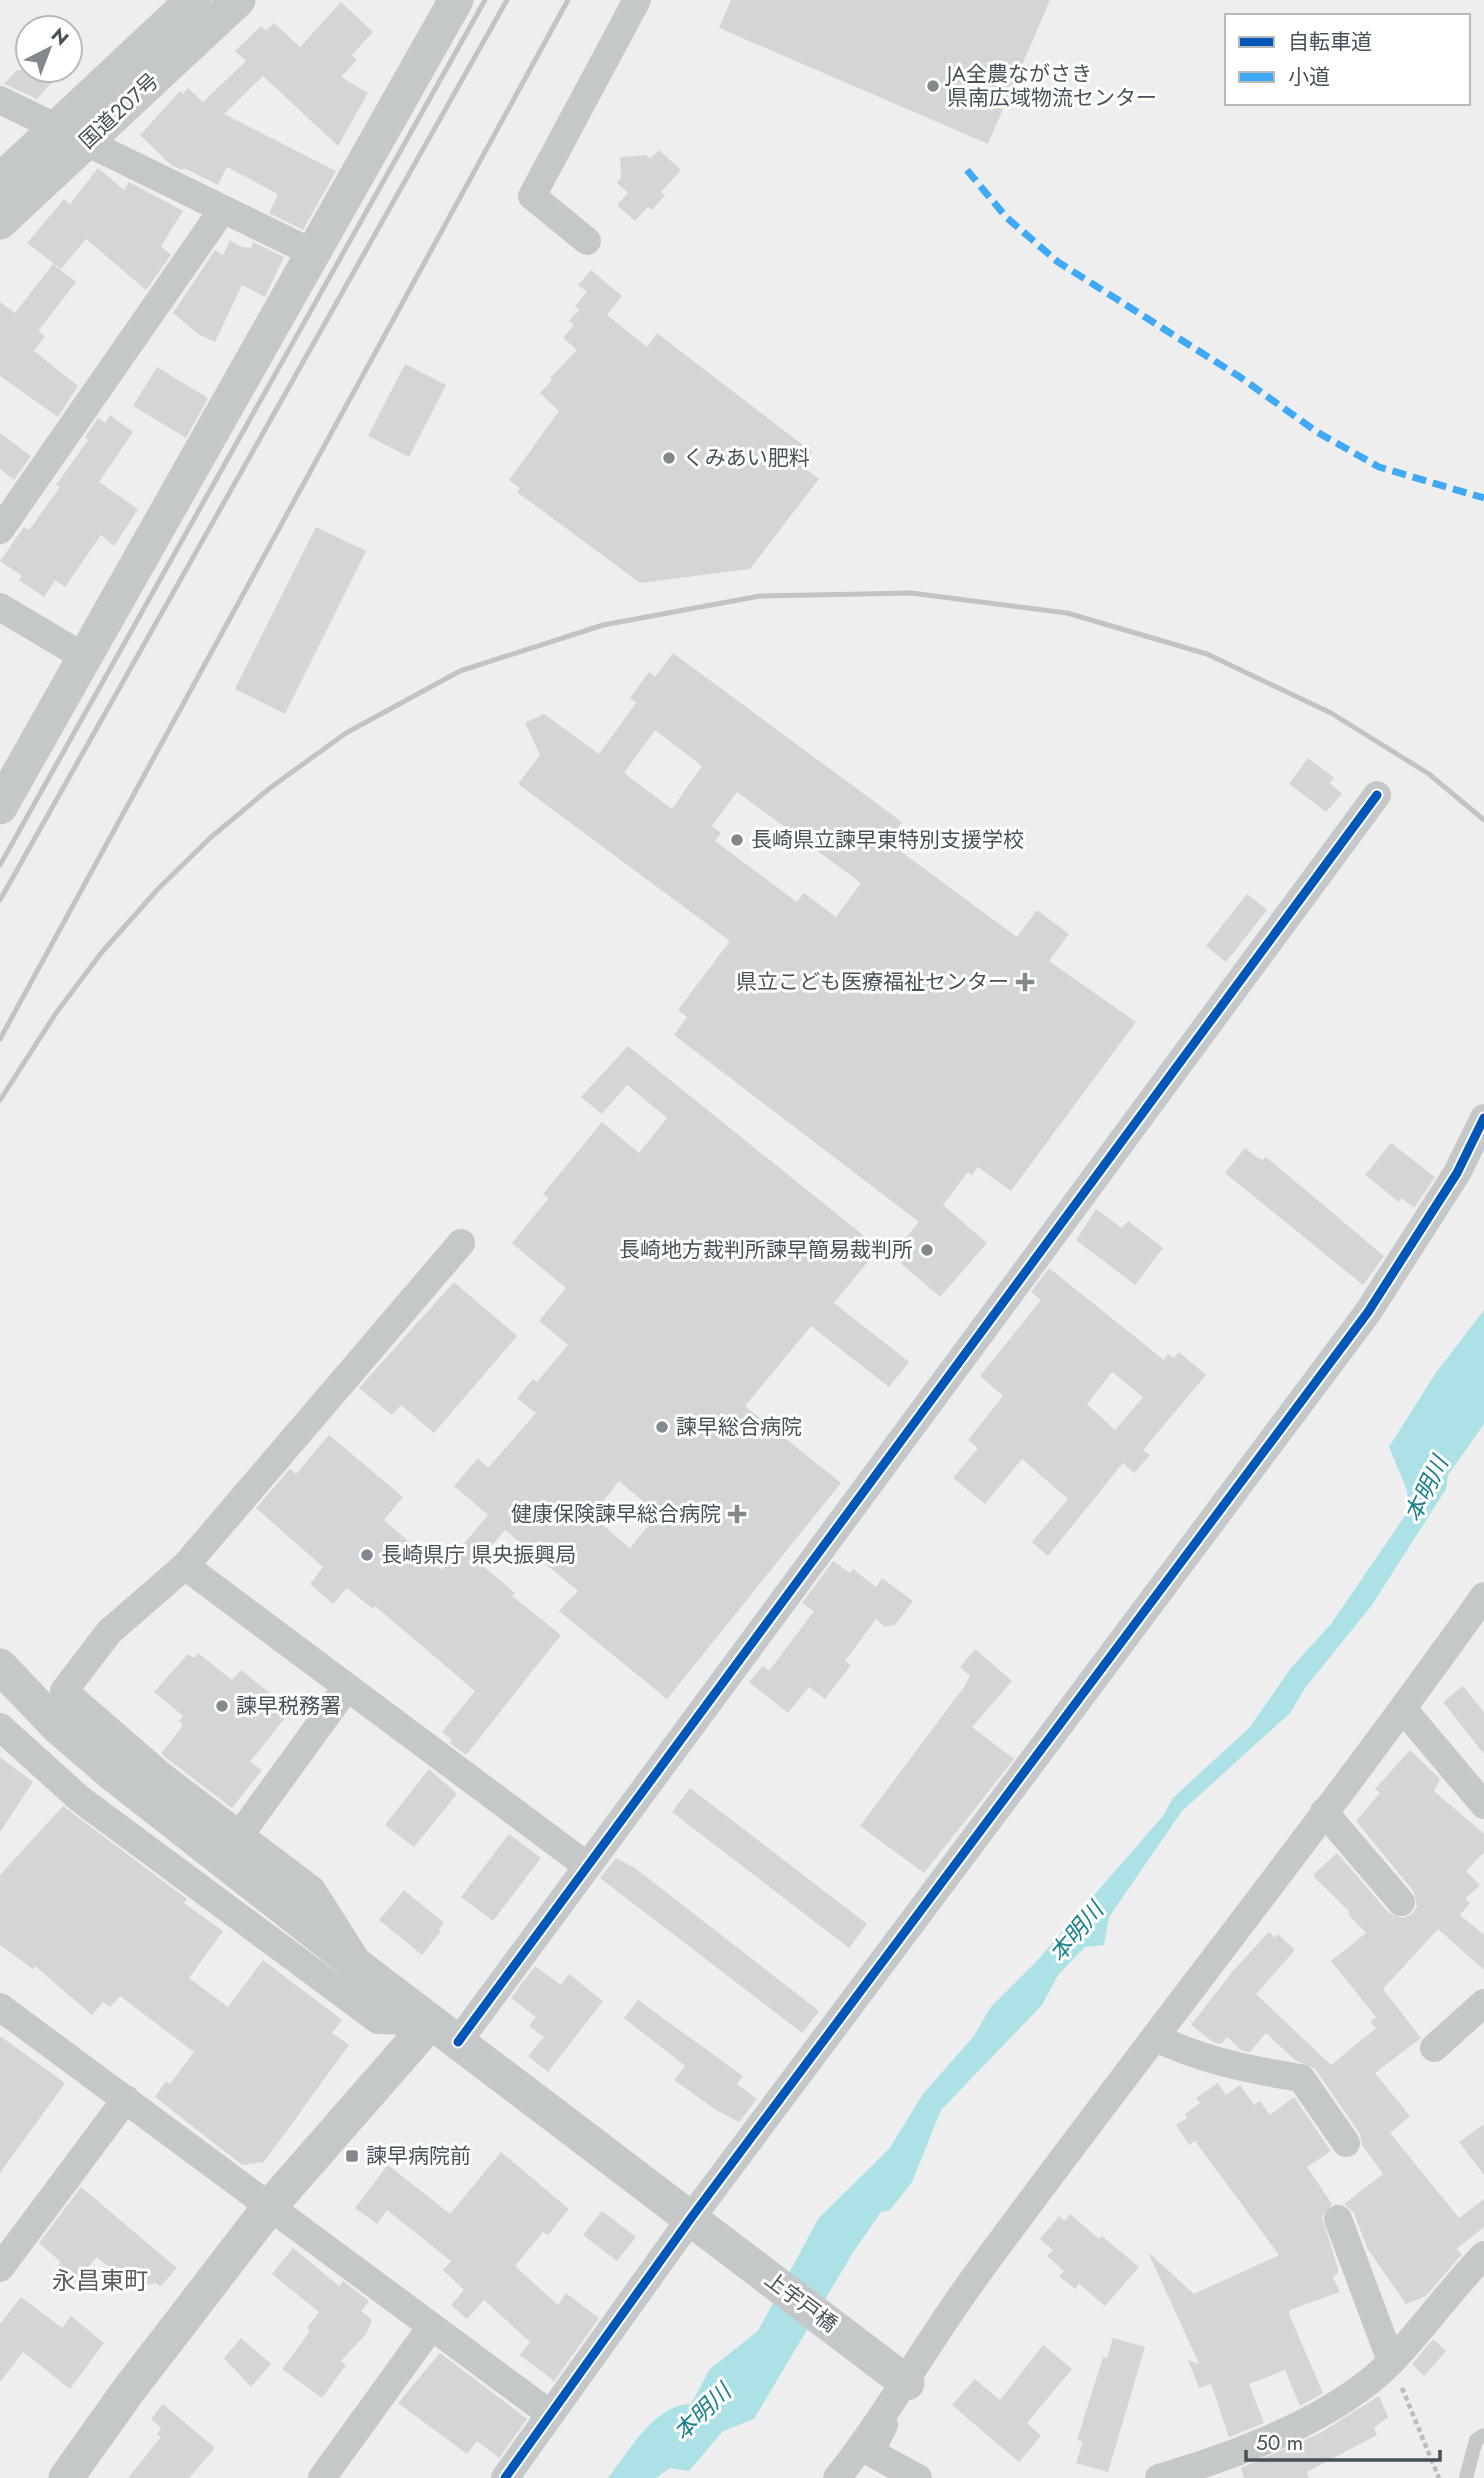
<svg xmlns="http://www.w3.org/2000/svg" width="1484" height="2478" viewBox="0 0 1484 2478" font-family="Jost,'Noto Sans JP',sans-serif">
<rect width="100%" height="100%" fill="#eee"/>
<path fill="#ace1e6" d="M1484,1310V1424L1448,1475L1446,1489L1372,1605L1305,1688L1290,1713L1182,1811L1109,1917L1104,1945L1085,1947L1058,1975L1042,2005L941,2110L912,2182L890,2210L881,2212L852,2254L754,2419L723,2431L689,2471L670,2468L656,2478H608C629,2452 654,2404 691,2404L710,2369L758,2331L818,2219L889,2149L923,2094L974,2036L990,2008L1035,1963L1163,1816L1173,1798L1250,1727L1291,1668L1331,1624L1409,1510L1407,1490L1389,1447L1435,1374Z"/>
<path fill="#d4d6d6" fill-rule="evenodd" d="M731,0H1050L988,144L719,28Z
M341,2L373,32L352,55L357,60L341,77L368,93L338,146L263,76L224,114L336,171L303,230L269,213L278,194L227,167L218,185L184,168L182,170L171,165L140,135L180,91L183,94L188,88L203,102L246,61L235,51L261,26L266,31L274,23L300,47Z
M17,70H63L37,99L4,84Z
M659,150L681,170L661,192L665,195L652,210L648,207L635,221L617,205L628,193L617,183L621,178L620,157L646,155L650,159Z
M98,168L124,190L129,182L183,211L161,246L171,255L146,290L86,239L61,269L27,243L64,199L70,204Z
M230,240L242,247L251,248L253,242L284,257L265,297L242,285L215,342L198,334L173,313L215,250L223,255Z
M53,264L76,282L38,331L45,336L34,351L78,386L58,417L0,376V302L15,313Z
M591,270L622,296L607,315L647,347L657,333L812,452L802,466L819,479L750,569L640,583L517,492L520,488L509,480L559,411L540,393L552,380L550,378L577,350L563,338L574,325L569,321L579,310L575,306L587,292L578,285Z
M405,364L446,385L409,457L368,436Z
M157,367L208,398L186,438L133,406Z
M110,415L133,432L99,482L138,509L114,546L101,535L65,587L55,580L44,597L19,580L22,576L0,561L24,527L29,530L60,487L56,485L88,440L85,437L98,418L105,423Z
M0,433L31,456L14,480L0,469Z
M316,527L366,551L285,714L235,689Z
M673,653L902,822L888,842L1017,937L1037,910L1069,934L1049,961L1136,1022L1011,1191L978,1167L972,1175L968,1172L943,1205L987,1243L940,1297L891,1255L919,1222L674,1035L687,1017L678,1010L730,941L518,784L540,755L525,723L544,714L599,754L636,703L630,698L649,672L655,677ZM655,730L702,766L672,809L624,773ZM737,792L861,883L836,917L804,893L797,902L715,841L721,833L712,826Z
M1308,758L1334,778L1330,783L1342,794L1326,812L1289,784Z
M1247,894L1267,910L1226,962L1206,946Z
M628,1046L879,1248L834,1303L909,1362L889,1387L811,1326L745,1406L841,1483L667,1699L559,1611L578,1591L505,1530L478,1562L515,1593L512,1596L561,1635L466,1755L450,1743L452,1740L442,1732L475,1691L375,1606L373,1609L347,1588L333,1604L310,1584L323,1567L256,1508L290,1469L296,1474L329,1435L403,1497L384,1520L442,1570L488,1515L454,1486L478,1458L488,1468L536,1413L517,1398L533,1379L537,1382L568,1345L539,1321L566,1288L512,1243L548,1199L543,1194L602,1122L639,1153L667,1118L627,1085L602,1114L581,1097ZM619,1481L658,1514L630,1548L599,1522L602,1518L595,1512Z
M1391,1143L1435,1177L1414,1208L1402,1198L1399,1202L1365,1175Z
M1245,1148L1258,1158L1263,1160L1266,1157L1384,1256L1363,1285L1225,1173Z
M1096,1209L1122,1228L1128,1221L1163,1248L1135,1285L1076,1240Z
M1049,1268L1164,1360L1168,1354L1174,1358L1179,1352L1206,1375L1143,1450L1150,1455L1134,1473L1123,1463L1048,1556L1032,1542L1068,1499L1022,1459L985,1504L953,1478L978,1448L968,1440L1003,1396L980,1376L1041,1300L1031,1292ZM1112,1372L1143,1397L1115,1430L1087,1404Z
M454,1282L517,1336L434,1433L401,1405L392,1415L359,1388Z
M833,1561L850,1573L853,1569L876,1587L882,1578L913,1601L895,1625L885,1627L876,1619L845,1661L851,1665L825,1699L809,1687L788,1713L749,1682L763,1666L769,1671L814,1611L802,1603Z
M975,1649L1012,1681L972,1727L1014,1759L924,1873L860,1826L964,1687L970,1676L960,1667Z
M198,1653L232,1680L241,1670L291,1710L250,1762L262,1770L232,1808L161,1754L183,1725L179,1721L183,1716L154,1692L188,1654L194,1658Z
M1463,1686L1484,1712V1754L1443,1702Z
M1410,1750L1440,1779L1434,1791L1484,1834V1852L1466,1871L1480,1885L1465,1899L1470,1903L1460,1915L1484,1935V1970L1438,1929L1383,1989L1421,2038L1375,2073L1410,2116L1390,2133L1459,2218L1484,2199V2227L1456,2249L1462,2254L1426,2296L1406,2304L1367,2248L1354,2213L1344,2204L1383,2174L1362,2145L1360,2134L1315,2069L1295,2060L1266,2033L1250,2052L1241,2050L1227,2037L1221,2044L1213,2042L1191,2025L1233,1971L1269,1932L1275,1938L1278,1934L1295,1950L1256,1994L1331,2065L1376,2028L1370,2022L1376,2017L1331,1961L1366,1933L1348,1914L1350,1912L1315,1878L1314,1874L1337,1853L1389,1913L1403,1918L1412,1914L1417,1907L1414,1892L1356,1821L1380,1793L1375,1789Z
M0,1757L33,1782L0,1832Z
M429,1769L457,1794L414,1847L385,1825Z
M690,1788L867,1924L849,1948L672,1812Z
M63,1806L187,1899L184,1903L223,1931L189,1978L228,2007L263,1960L342,2020L332,2033L349,2045L264,2162L242,2165L155,2097L166,2081L170,2084L194,2052L120,1996L110,2007L103,2002L92,2015L35,1966L33,1969L0,1945V1875Z
M509,1834L541,1858L493,1921L461,1897Z
M616,1858L635,1868L819,2011L802,2033L600,1878Z
M404,1890L444,1923L439,1929L441,1931L422,1955L379,1920Z
M535,1966L561,1985L569,1974L603,2001L548,2072L528,2056L544,2037L529,2026L536,2017L511,1998Z
M638,2000L743,2076L737,2084L757,2099L739,2122L716,2110L674,2080L685,2066L624,2018Z
M0,2036L65,2083L0,2173Z
M1218,2083L1226,2095L1240,2085L1254,2105L1260,2101L1270,2115L1294,2097L1331,2151L1307,2167L1332,2204L1322,2217L1338,2268V2273L1333,2277L1340,2292L1290,2310L1289,2314L1323,2393L1300,2406L1285,2370L1249,2384L1264,2423L1229,2437L1211,2384L1199,2388L1188,2360L1199,2364L1148,2252L1194,2294L1279,2255L1195,2141L1189,2145L1176,2125L1187,2118L1185,2114L1200,2103L1196,2098Z
M1484,2124V2175L1459,2142Z
M501,2152L569,2209L548,2235L543,2232L515,2266L558,2305L566,2293L599,2318L554,2381L520,2355L530,2342L484,2300L467,2319L451,2305L464,2290L443,2270L451,2261L387,2210L377,2224L355,2208L388,2165L450,2214Z
M81,2187L177,2268L160,2287L156,2283L135,2288L97,2257L76,2282L57,2267L61,2262L39,2243Z
M602,2211L636,2237L617,2261L583,2235Z
M1070,2214L1099,2239L1102,2236L1139,2267L1105,2306L1079,2284L1075,2289L1059,2276L1064,2271L1047,2256L1053,2250L1040,2239L1059,2216L1064,2221Z
M293,2248L339,2286L343,2281L369,2301L361,2311L372,2320L366,2334L341,2361L346,2365L322,2398L282,2369L310,2331L307,2328L319,2312L272,2274Z
M21,2297L62,2328L71,2316L104,2343L70,2389L23,2352L0,2382V2324Z
M241,2338L271,2364L251,2387L224,2358Z
M1113,2338L1145,2347L1108,2472L1076,2463L1083,2442L1077,2440L1103,2357L1107,2358Z
M1433,2339L1446,2351L1424,2376L1412,2364Z
M1043,2345L1072,2369L1027,2423L1041,2436L1019,2462L952,2405L975,2379L1000,2400Z
M440,2353L527,2419L499,2458L477,2441L467,2454L398,2403Z
M1379,2396L1388,2417L1374,2428L1377,2435L1307,2472L1309,2478H1244L1241,2468L1320,2433Z
M163,2404L215,2448L189,2478H128L161,2437L157,2434L161,2428L151,2419Z"/>
<g fill="none" stroke-linecap="round" stroke-linejoin="round">
<path stroke="#b5c0bb" stroke-width="4.5" stroke-dasharray="5 3.5" stroke-linecap="butt" d="M1402,2388L1439,2478"/>
<path stroke="#c5c8c9" stroke-width="14" d="M1466,2478L1476,2440L1484,2435"/>
<path stroke="#c5c8c9" stroke-width="28" d="M0,100L313,253
M587,241L532,196L637,0
M0,530L223,209
M0,607L84,657
M185,1566L587,1866
M1403,1709L1484,1805
M0,1727L80,1799L378,2020L431,2022
M1324,1812L1401,1902
M239,1836L347,1687
M355,1958L312,1890L163,1777L64,1691L109,1632L185,1566L461,1243
M0,2007L550,2414
M1156,2038C1202,2060 1250,2070 1301,2078L1346,2143
M458,2042L1377,795
M1434,2048L1484,2003
M1338,2219L1391,2361
M0,2268L126,2099
M884,2425L870,2452L918,2478
M322,2478L431,2327
M505,2478L691,2218L1368,1312L1457,1173L1484,1118
M837,2478C890,2411 930,2337 980,2270C1146,2044 1321,1825 1484,1596
M1159,2478C1236,2455 1334,2420 1392,2361C1424,2327 1451,2289 1484,2255"/>
<path stroke="#c5c8c9" stroke-width="35" d="M0,181L193,0
M0,222L238,0
M0,807L456,0
M114,1775L363,1970L907,2383
M66,2478L128,2391L271,2205L431,2022"/>
<path stroke="#c1c4c4" stroke-width="5" d="M0,865L485,0
M0,900L507,0
M0,1039L568,0
M0,1100L56,1013L102,952L158,889L210,838L270,788L346,733L460,671L603,625L760,596L911,593L1067,613L1207,654L1331,713L1429,774L1484,820"/>
<path stroke="#c5c8c9" stroke-width="35" d="M0,1666L58,1727L114,1775"/>
<path stroke="#3fa9f5" stroke-width="7" stroke-dasharray="14 7" stroke-linecap="butt" d="M967,170L1006,217L1058,262L1240,377L1317,432L1379,467L1484,498"/>
<defs>
<path id="cycleway" d="M458,2042L1377,795
M505,2478L691,2218L1368,1312L1457,1173L1484,1118"/>
</defs>
<use href="#cycleway" stroke="#fff" stroke-width="13"/>
<use href="#cycleway" stroke="#0057b8" stroke-width="9"/>
</g>
<g fill="#81898c" stroke="#fff" stroke-width="2.5">
<circle cx="933" cy="86" r="7"/>
<circle cx="669" cy="458" r="7"/>
<circle cx="737" cy="840" r="7"/>
<path d="M1021.5 971.5h7v7h7v7h-7v7h-7v-7h-7v-7h7z"/>
<circle cx="927" cy="1250" r="7"/>
<circle cx="662" cy="1427" r="7"/>
<path d="M733.5 1503.5h7v7h7v7h-7v7h-7v-7h-7v-7h7z"/>
<circle cx="367" cy="1555" r="7"/>
<circle cx="222" cy="1706" r="7"/>
<rect x="345" y="2149" width="14" height="14" rx="3.5"/>
</g>
<g text-anchor="middle" dominant-baseline="central" stroke-width="6" stroke-linejoin="round" paint-order="stroke">
<g font-size="21" fill="#475258" stroke="#fff" text-anchor="start">
<text x="947" y="74">JA全農ながさき<tspan x="947" dy="24">県南広域物流センター</tspan></text>
<text x="683" y="458">くみあい肥料</text>
<text x="751" y="840">長崎県立諫早東特別支援学校</text>
<text x="1009" y="982" text-anchor="end">県立こども医療福祉センター</text>
<text x="913" y="1250" text-anchor="end">長崎地方裁判所諫早簡易裁判所</text>
<text x="676" y="1427">諫早総合病院</text>
<text x="721" y="1514" text-anchor="end">健康保険諫早総合病院</text>
<text x="381" y="1555">長崎県庁 県央振興局</text>
<text x="236" y="1706">諫早税務署</text>
<text x="366" y="2156">諫早病院前</text>
</g>
<g font-size="21" fill="#475258" stroke="#fff">
<text transform="translate(119 111) rotate(-43)">国道207号</text>
<text transform="translate(801 2302) rotate(37)">上宇戸橋</text>
</g>
<g font-size="23" font-style="italic" fill="#1a828a" stroke="#fff">
<text transform="translate(1426 1489) rotate(-64)">本明川</text>
<text transform="translate(1076 1932) rotate(-50)">本明川</text>
<text transform="translate(702 2412) rotate(-44)">本明川</text>
</g>
<g font-size="24" fill="#5a5e61" stroke="#fff">
<text x="100" y="2280">永昌東町</text>
</g>
</g>
<rect x="1225" y="14" width="245" height="91" fill="#ffffff" stroke="#b5babc" stroke-width="2"/>
<rect x="1239" y="37" width="35" height="10" fill="#0057b8" stroke="#b5babc" stroke-width="2"/>
<text x="1288" y="49" font-size="21" fill="#475258">自転車道</text>
<rect x="1239" y="72" width="35" height="10" fill="#3fa9f5" stroke="#b5babc" stroke-width="2"/>
<text x="1288" y="84" font-size="21" fill="#475258">小道</text>
<g transform="translate(49 49) rotate(42)"><circle r="33" fill="#ffffff" stroke="#b5babc" stroke-width="2"/>
<path d="M0-5L12 26L0 18L-12 26Z" fill="#81898c"/>
<text y="-10" font-size="19" font-weight="bold" text-anchor="middle" fill="#475258">N</text>
</g>
<path d="M1246 2450v10h194v-10" fill="none" stroke="#475258" stroke-width="3.5"/>
<text x="1256" y="2450" font-size="21" fill="#475258" stroke="#ffffff" stroke-width="5" paint-order="stroke">50 m</text>
</svg>
